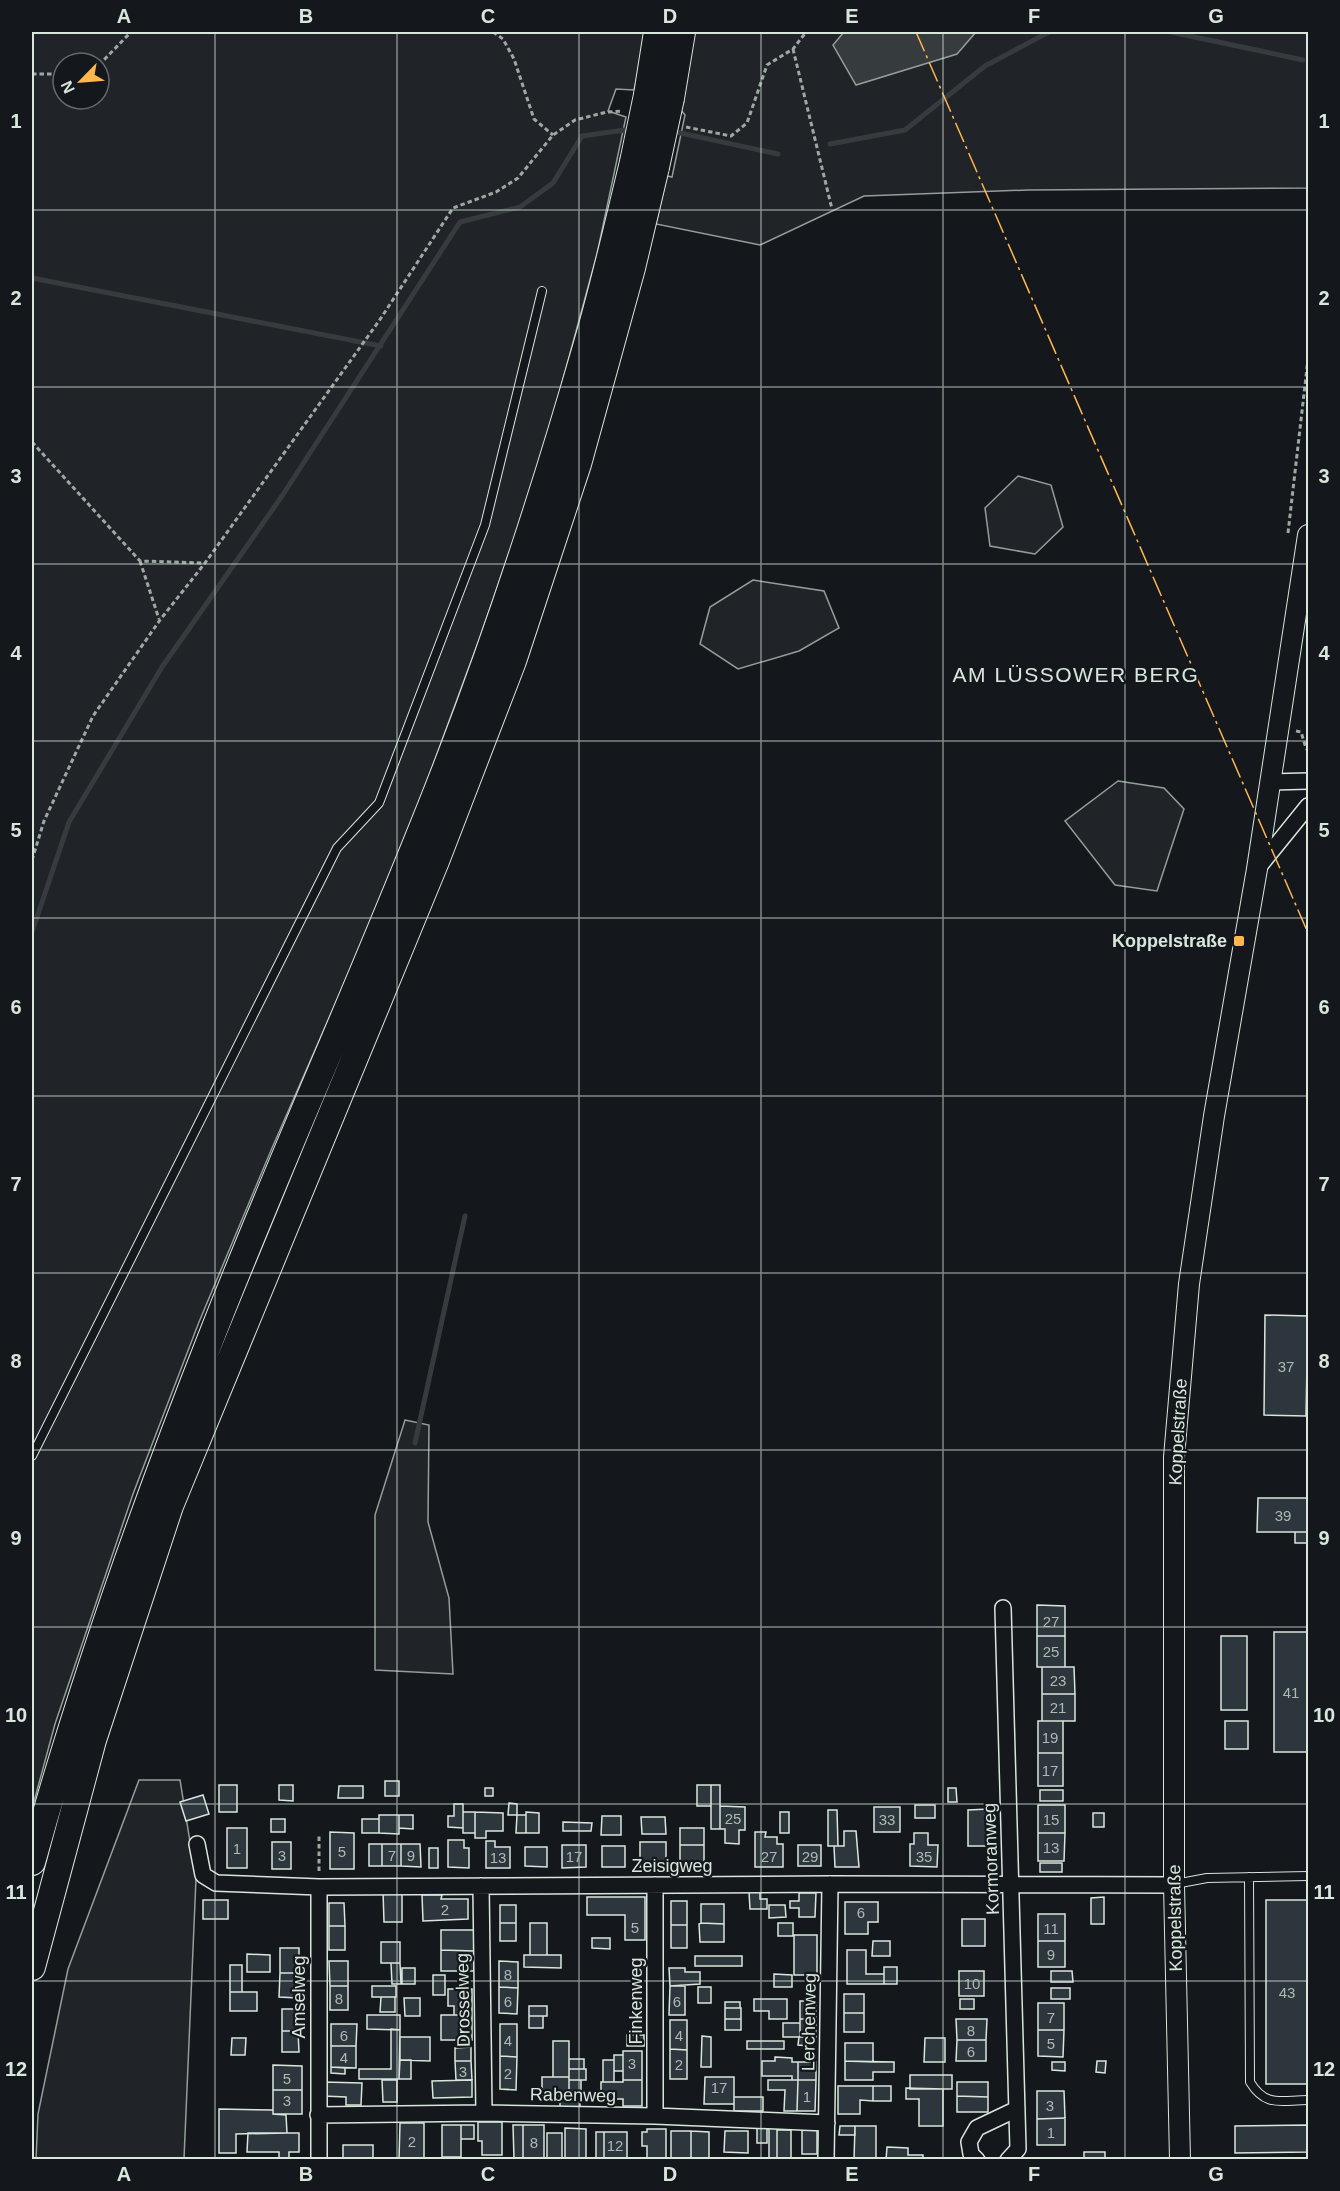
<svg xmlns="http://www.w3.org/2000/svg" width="1340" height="2191" viewBox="0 0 1340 2191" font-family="Arial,sans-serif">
<rect width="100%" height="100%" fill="#14181c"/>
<path fill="#202428" stroke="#939e99" stroke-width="1.5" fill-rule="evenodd" d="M32,32H648L634,90L616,89L608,111L626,117L597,254L540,464L480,637L395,868L272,1148L199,1322L133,1494L55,1724L32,1809ZM63,63H99V99H63Z
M682,32H1308V188L1028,190L864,196L760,245L656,224L667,176L672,177L685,115L671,98Z
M1018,476L1051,485L1063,527L1035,554L990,546L985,508Z
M753,580L824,591L839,628L799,651L738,669L700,644L710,607Z
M1118,781L1164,788L1184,809L1157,891L1115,885L1065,821Z
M405,1420L429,1425L428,1522L449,1598L453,1674L375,1670V1515Z
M139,1780H180L196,1879L184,2159L36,2160L38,2114L68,1969Z"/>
<path fill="#363b3e" stroke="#939e99" stroke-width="1.5" d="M844,32H976L957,54L856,85L833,45Z"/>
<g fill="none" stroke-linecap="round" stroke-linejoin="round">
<path stroke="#363b3e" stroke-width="5" d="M1171,32L1303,60
M671,131L778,154
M830,144L905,130L985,66L1049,32
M32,278L381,346
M32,932L69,822L162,667L282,496L460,222L520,207L553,183L582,136L632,129
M415,1443L465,1216"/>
</g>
<path fill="#2c363c" stroke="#d8e6dc" stroke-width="1.5" d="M1265,1315L1308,1316L1306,1416L1264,1415Z
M1258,1498H1308V1532H1257Z
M1295,1532H1308V1543H1295Z
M1037,1605L1065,1606V1636H1037Z
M1274,1632H1308V1752H1274Z
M1037,1636H1065V1667H1037Z
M1221,1636H1247V1710H1221Z
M1042,1667H1074L1075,1694H1042Z
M1042,1694H1075V1721H1042Z
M1038,1721H1063V1753H1038Z
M1225,1721H1248V1749H1225Z
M1038,1753H1063V1786H1038Z
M385,1781H399V1796H385Z
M219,1785H237V1812H219Z
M279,1785H293V1801L279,1800Z
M697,1785H711V1806H697Z
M711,1785H720V1829H711Z
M339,1786H363V1798H338Z
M485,1788H493V1796H485Z
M948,1788H956L957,1802H948Z
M1040,1790H1063V1801H1040Z
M203,1795L209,1814L186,1821L180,1802Z
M509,1803L517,1804V1815H508Z
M454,1804H463V1828L448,1827V1816H454Z
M915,1805H935V1818H915Z
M1038,1805H1065V1833H1038Z
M720,1806L745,1807V1830H739V1844L725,1843V1829H720Z
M874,1807H900V1832H874Z
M989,1809L990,1846H968V1810Z
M828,1810H837L838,1846H828Z
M463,1812H475V1833H463Z
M475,1812L503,1813V1831H486V1838H475Z
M526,1812L539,1813V1833H526Z
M780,1812H789V1833H780Z
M1093,1813H1104V1827H1093Z
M379,1815H399V1834L379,1833Z
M399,1815H413V1829L399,1828Z
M517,1815H526V1833H516Z
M602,1816H621V1835H601Z
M641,1817H665L666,1834H642Z
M271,1819H285V1832H271Z
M362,1819H379V1833H362Z
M563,1822L592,1823L591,1831H563Z
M227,1828H247V1868H227Z
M680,1828H704V1845H680Z
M844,1831H856L859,1867H835L834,1846H844Z
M330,1832L354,1833V1869H330Z
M755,1832H766L765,1837H777V1844H783V1867H755Z
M914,1833H928V1845H938L937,1867L910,1866V1844H914Z
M1038,1833H1065L1064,1861H1038Z
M448,1840H464V1848H469V1868L448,1867Z
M486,1841H495V1847H510V1868H486Z
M272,1842H291V1869H272Z
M640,1842H666V1867H640Z
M369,1844H382V1866H369Z
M382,1844H401V1866H382Z
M401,1844H420L421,1867L401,1866Z
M562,1845H586V1867L562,1868Z
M680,1845H704V1866H680Z
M798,1845H821V1866H798Z
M602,1846H625V1867H602Z
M525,1847H547V1867L525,1866Z
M429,1848H438V1868H429Z
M1040,1863H1062V1872H1040Z
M383,1891H402V1922H384Z
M749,1892H760V1899H767V1909H750Z
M799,1893H816L815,1917H799V1908H790V1901H799Z
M422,1895H442L441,1899H468V1919L423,1921Z
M587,1897H645V1940H625V1915H587Z
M1104,1897V1924H1091V1898Z
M203,1900H228V1919H203Z
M1266,1900H1308V2084H1266Z
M671,1901H687V1925H671Z
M845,1902H878V1922H868V1934H845Z
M329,1903H344L345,1926H329Z
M701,1904H724V1924L701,1923Z
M500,1905H516V1923H500Z
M769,1905H785L786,1917L769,1918Z
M1038,1914H1065V1941H1038Z
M962,1919H985V1946H962Z
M500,1923H516V1941H500Z
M530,1923H547V1955H530Z
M701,1923L724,1924V1942H700L699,1924Z
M778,1923H793V1936H778Z
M671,1925H687V1948H671Z
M329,1926H345V1950H329Z
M441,1930H474V1951L441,1950Z
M794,1935H817V1975H794Z
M592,1938H610V1949L592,1948Z
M873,1941H890V1956H872Z
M1038,1941H1065V1967H1038Z
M381,1942H400V1963H381Z
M280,1948H299V1973H280Z
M441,1950L474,1951V1971H441Z
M847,1950H866V1974H884V1984H847Z
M247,1954L270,1955V1972H247Z
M524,1955H561V1968L524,1967Z
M695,1956H742V1966H695Z
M329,1961H348V1986H330Z
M499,1961L518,1962V1988L499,1987Z
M391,1963H400L401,1984H392Z
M230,1965H242V1992H230Z
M884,1967H897V1984H884Z
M402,1968H415V1984H402Z
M669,1968H685V1972H700V1984L670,1986Z
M959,1971H984V1996H959Z
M1051,1971H1072L1073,1982H1051Z
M280,1973H299L298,1998L279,1997Z
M774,1974L792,1975V1987H774Z
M433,1975H445V1995H433Z
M330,1986H348V2010H330Z
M372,1986H396V1997H372Z
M670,1986H685V2015H669Z
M499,1987L518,1988L517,2014L499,2013Z
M698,1987H711V2003H698Z
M1051,1988H1070V1999H1051Z
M448,1989H472V2015H454V2006H448Z
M230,1992H257V2011H230Z
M844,1994H864V2013H844Z
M381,1997H395V2012H380Z
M404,1998H420V2016H405Z
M754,1999H787V2019H769V2011H754Z
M960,1999H974V2009H960Z
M800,2001H816V2019H800Z
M725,2002H740V2008H725Z
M1038,2003H1064V2030H1038Z
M529,2006H547V2016H529Z
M725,2008H741V2019H725Z
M282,2009H299L298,2031H282Z
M844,2013H864V2032H844Z
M367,2015H400V2030L367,2029Z
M441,2015H472V2040H441Z
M529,2016H543V2028H529Z
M725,2019H741V2030H725Z
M800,2019H816V2037H800Z
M956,2019H987L986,2040H957Z
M670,2020H687V2050L670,2049Z
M783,2023H800V2037H783Z
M331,2024H357L356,2046H331Z
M500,2024H517V2057L500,2056Z
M391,2029L400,2030L399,2079H359V2069H391Z
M1038,2030H1064L1063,2057L1038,2056Z
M282,2031H298L299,2052H282Z
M627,2035H644V2046H627Z
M702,2036L711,2037V2067H701Z
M400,2037H430V2061L400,2060Z
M799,2037H809V2046L798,2045Z
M232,2038H246L245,2055H231Z
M925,2038H945V2062H924Z
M957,2040H986V2061H956Z
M553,2041H569V2077H553Z
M747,2041H784V2049H747Z
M845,2043H873V2062L845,2061Z
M331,2046H356V2068L331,2067Z
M471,2047V2061H455V2048Z
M670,2049L687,2050V2079H670Z
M623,2051H642V2080H623Z
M614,2055H623V2071H614Z
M500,2056L517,2057L516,2090L500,2089Z
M775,2057L792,2058V2062H798V2080H792V2076H762V2061H775Z
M569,2059H584V2069H569Z
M400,2060H411V2079H399Z
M603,2060H614V2082H603Z
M455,2061H471L472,2080H456Z
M845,2061L894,2062V2072H873V2080H845Z
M1097,2061H1106L1105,2073L1096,2072Z
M798,2062H816V2080H798Z
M1052,2062H1065V2071L1052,2070Z
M273,2065L302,2066V2090H273Z
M331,2067L345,2068V2074L331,2073Z
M569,2069H586V2080H569Z
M910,2075H952V2089H910Z
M542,2077H569V2096H542Z
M705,2077H734V2104H704Z
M382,2080H397V2102H383Z
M472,2080V2097L433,2098L432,2081Z
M569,2080H581V2091H569Z
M623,2080H642V2106H623V2099H601V2082H623Z
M768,2080H798L797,2111H784L785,2090H768Z
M798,2080H816L815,2111H797Z
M323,2082L362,2083L361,2105H346V2097L323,2096Z
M957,2082H988V2097L957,2096Z
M838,2086H873V2101L860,2100V2114H838Z
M873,2086H891V2101H873Z
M906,2088L943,2089V2126H919V2099H906Z
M273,2090H302V2114H273Z
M569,2091H580V2108H560V2095L569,2096Z
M1037,2091H1064L1065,2118L1037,2119Z
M957,2096L988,2097V2112H957Z
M734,2097H763V2111H734Z
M219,2109L273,2110V2114L286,2115L287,2133L236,2134V2153H219Z
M1065,2118V2145H1037V2119Z
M478,2122H502V2155H482V2141H478Z
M400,2123H424V2160H399Z
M769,2124H777V2159L785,2160H769Z
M442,2125H461V2157H442Z
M461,2125H474V2139H461Z
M513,2125H523V2159H514Z
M523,2125H544V2159H523Z
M1308,2125V2152L1235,2153V2126Z
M840,2126H855V2135H839Z
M855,2126H876V2160H854Z
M565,2128L586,2129V2159H565Z
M757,2128H767V2143H757Z
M647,2129H666V2159H647V2146H642V2132H647Z
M777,2130H791V2159H777Z
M802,2130H817V2154H802Z
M671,2131H691V2158H671Z
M691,2131L709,2132V2158H691Z
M725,2131H748V2153L724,2152Z
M596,2132H604V2160H596Z
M604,2132H627V2159H604Z
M248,2133H299V2152H289V2160H279V2152H247Z
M547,2133H562V2159H547Z
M343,2145H373V2160H343Z
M887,2147L908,2148V2155H923V2160H886Z
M1084,2152H1105V2160H1084Z"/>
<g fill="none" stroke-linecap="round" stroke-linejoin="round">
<defs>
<path id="service" d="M32,1456L337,848L379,803L485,525L542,291
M1249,1877L1250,2082C1266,2108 1281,2100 1308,2100
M1175,1884L1207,1878L1308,1876"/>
<path id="minor" d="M1270,782L1308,781
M1257,869L1308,806
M1003,1608L1018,2149L1008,2160
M197,1844L203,1875L216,1883L319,1887L830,1884L1174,1885
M481,1886L484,2113
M319,1887V2160
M318,2115L484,2113L655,2116L827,2123
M655,2116V1885
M826,2160L830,1884
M977,2160L971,2154L969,2142L977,2128L1017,2109"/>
<path id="tertiary" d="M1180,2160L1174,1885V1457L1189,1284L1214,1116L1257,869L1308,535"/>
<path id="trunk" d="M647,95L657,32
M671,98L682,32
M32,1862C82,1682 145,1504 214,1330C289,1139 375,952 449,760C501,625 546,486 586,347C604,286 618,224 633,162
M32,1967L93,1740L170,1506L436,861L513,661L578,464L632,268L656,167"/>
</defs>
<use href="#service" stroke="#d8e6dc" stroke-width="10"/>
<use href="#minor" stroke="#d8e6dc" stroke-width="18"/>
<use href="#tertiary" stroke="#d8e6dc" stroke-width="22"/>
<use href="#trunk" stroke="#d8e6dc" stroke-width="28"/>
<path stroke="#9da8a2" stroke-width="3" stroke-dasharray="4.5 3" stroke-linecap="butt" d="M493,32L503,39L514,59L534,119L553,135
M793,49L832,209
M99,65L131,32
M32,74H63
M686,127L731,136L747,123L767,65L793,49L806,32
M32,442L140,561L205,563
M1288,533L1308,359
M140,561L159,619
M1296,731L1301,732L1306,748L1308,751
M32,860L44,821L93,716L160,620L205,563L379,321L453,208L496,192L518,178L553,135L575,120L607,112L622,111
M319,1871V1834"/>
<use href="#service" stroke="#14181c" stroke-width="8"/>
<use href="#minor" stroke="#14181c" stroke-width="15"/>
<use href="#tertiary" stroke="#14181c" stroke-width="20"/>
<use href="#trunk" stroke="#14181c" stroke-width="26"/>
<defs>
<path id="trunk-bridge" d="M633,162L647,95
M656,167L671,98"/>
</defs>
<use href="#trunk-bridge" stroke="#d8e6dc" stroke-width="28" stroke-linecap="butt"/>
<use href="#trunk-bridge" stroke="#14181c" stroke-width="26"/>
<path stroke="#ffb74d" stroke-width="1.5" stroke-dasharray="21 4.5 3 4.5" stroke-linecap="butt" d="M916,32L1308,933"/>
</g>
<path fill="none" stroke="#d8e6dc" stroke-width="1.5" stroke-opacity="0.55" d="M215,32V2160M397,32V2160M579,32V2160M761,32V2160M943,32V2160M1125,32V2160M32,210H1308M32,387H1308M32,564H1308M32,741H1308M32,918H1308M32,1096H1308M32,1273H1308M32,1450H1308M32,1627H1308M32,1804H1308M32,1981H1308"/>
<rect fill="#ffb74d" stroke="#14181c" stroke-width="2" x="1233" y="935" width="12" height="12" rx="3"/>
<g text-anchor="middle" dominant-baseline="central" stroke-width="4.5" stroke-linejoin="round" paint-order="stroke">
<g font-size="15" fill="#adbab4">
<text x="1286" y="1366">37</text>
<text x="1283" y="1515">39</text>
<text x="1051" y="1621">27</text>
<text x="1051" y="1651">25</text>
<text x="1058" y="1680">23</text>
<text x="1291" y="1692">41</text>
<text x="1058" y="1707">21</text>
<text x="1050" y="1737">19</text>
<text x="1050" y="1770">17</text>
<text x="733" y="1818">25</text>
<text x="887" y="1819">33</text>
<text x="1051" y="1819">15</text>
<text x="1051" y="1847">13</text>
<text x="237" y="1848">1</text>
<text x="342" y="1851">5</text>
<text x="282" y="1855">3</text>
<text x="392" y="1855">7</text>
<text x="411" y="1855">9</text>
<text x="574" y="1856">17</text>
<text x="769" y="1856">27</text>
<text x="810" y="1856">29</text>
<text x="924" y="1856">35</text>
<text x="498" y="1857">13</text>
<text x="445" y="1909">2</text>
<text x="861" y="1912">6</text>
<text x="635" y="1927">5</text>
<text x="1051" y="1928">11</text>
<text x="1051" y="1954">9</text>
<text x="508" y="1974">8</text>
<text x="972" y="1983">10</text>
<text x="1287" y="1992">43</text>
<text x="339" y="1998">8</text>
<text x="508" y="2001">6</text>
<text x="677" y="2001">6</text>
<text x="1051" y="2017">7</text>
<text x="971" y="2030">8</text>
<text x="344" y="2035">6</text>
<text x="679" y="2035">4</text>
<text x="508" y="2040">4</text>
<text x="1051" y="2043">5</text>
<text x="971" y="2051">6</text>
<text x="344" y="2057">4</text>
<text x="632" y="2063">3</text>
<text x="679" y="2064">2</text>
<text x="463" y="2071">3</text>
<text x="508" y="2073">2</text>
<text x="287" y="2078">5</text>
<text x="719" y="2087">17</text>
<text x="807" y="2096">1</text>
<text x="287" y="2100">3</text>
<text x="1050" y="2105">3</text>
<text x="1051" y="2132">1</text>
<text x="412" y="2141">2</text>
<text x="534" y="2142">8</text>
<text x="615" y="2145">12</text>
</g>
<g font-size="18" font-weight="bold" fill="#d8e6dc" stroke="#14181c" text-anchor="end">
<text x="1227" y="941">Koppelstraße</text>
</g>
<g font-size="18" fill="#d8e6dc" stroke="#14181c">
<text transform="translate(1178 1432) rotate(-87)">Koppelstraße</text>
<text transform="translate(991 1859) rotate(-92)">Kormoranweg</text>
<text x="672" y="1866">Zeisigweg</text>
<text transform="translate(1175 1918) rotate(-91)">Koppelstraße</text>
<text transform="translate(299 1997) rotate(-90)">Amselweg</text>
<text transform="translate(463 2000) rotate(-91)">Drosselweg</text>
<text transform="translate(636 2001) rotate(-90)">Finkenweg</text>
<text transform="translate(809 2022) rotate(-89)">Lerchenweg</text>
<text transform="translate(573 2095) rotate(1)">Rabenweg</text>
</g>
<g font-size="21" letter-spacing="1.5" fill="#d8e6dc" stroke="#14181c">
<text x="1076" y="674">AM LÜSSOWER BERG</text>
</g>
</g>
<rect width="1340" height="2191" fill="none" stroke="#14181c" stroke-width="66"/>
<g transform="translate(81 81) rotate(245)"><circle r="28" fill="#14181c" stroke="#626a69" stroke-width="1.5"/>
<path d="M0-4.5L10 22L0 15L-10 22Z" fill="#ffb74d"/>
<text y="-9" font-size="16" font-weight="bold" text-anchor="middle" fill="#d8e6dc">N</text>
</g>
<rect x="33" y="33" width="1274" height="2125" fill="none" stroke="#d8e6dc" stroke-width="2"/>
<g font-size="20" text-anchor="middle" font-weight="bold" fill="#d8e6dc">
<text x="124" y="23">A</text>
<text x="306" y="23">B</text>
<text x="488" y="23">C</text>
<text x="670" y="23">D</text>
<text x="852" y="23">E</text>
<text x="1034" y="23">F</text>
<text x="1216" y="23">G</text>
<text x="16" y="128">1</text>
<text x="1324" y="128">1</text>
<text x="16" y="305">2</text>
<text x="1324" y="305">2</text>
<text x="16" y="483">3</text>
<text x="1324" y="483">3</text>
<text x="16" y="660">4</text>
<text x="1324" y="660">4</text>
<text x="16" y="837">5</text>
<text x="1324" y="837">5</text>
<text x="16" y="1014">6</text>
<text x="1324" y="1014">6</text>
<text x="16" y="1191">7</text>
<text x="1324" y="1191">7</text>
<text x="16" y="1368">8</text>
<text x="1324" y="1368">8</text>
<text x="16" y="1545">9</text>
<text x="1324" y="1545">9</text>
<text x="16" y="1722">10</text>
<text x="1324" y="1722">10</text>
<text x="16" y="1899">11</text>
<text x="1324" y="1899">11</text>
<text x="16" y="2076">12</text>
<text x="1324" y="2076">12</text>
<text x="124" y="2181">A</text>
<text x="306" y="2181">B</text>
<text x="488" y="2181">C</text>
<text x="670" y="2181">D</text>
<text x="852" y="2181">E</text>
<text x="1034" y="2181">F</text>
<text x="1216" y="2181">G</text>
</g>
</svg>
